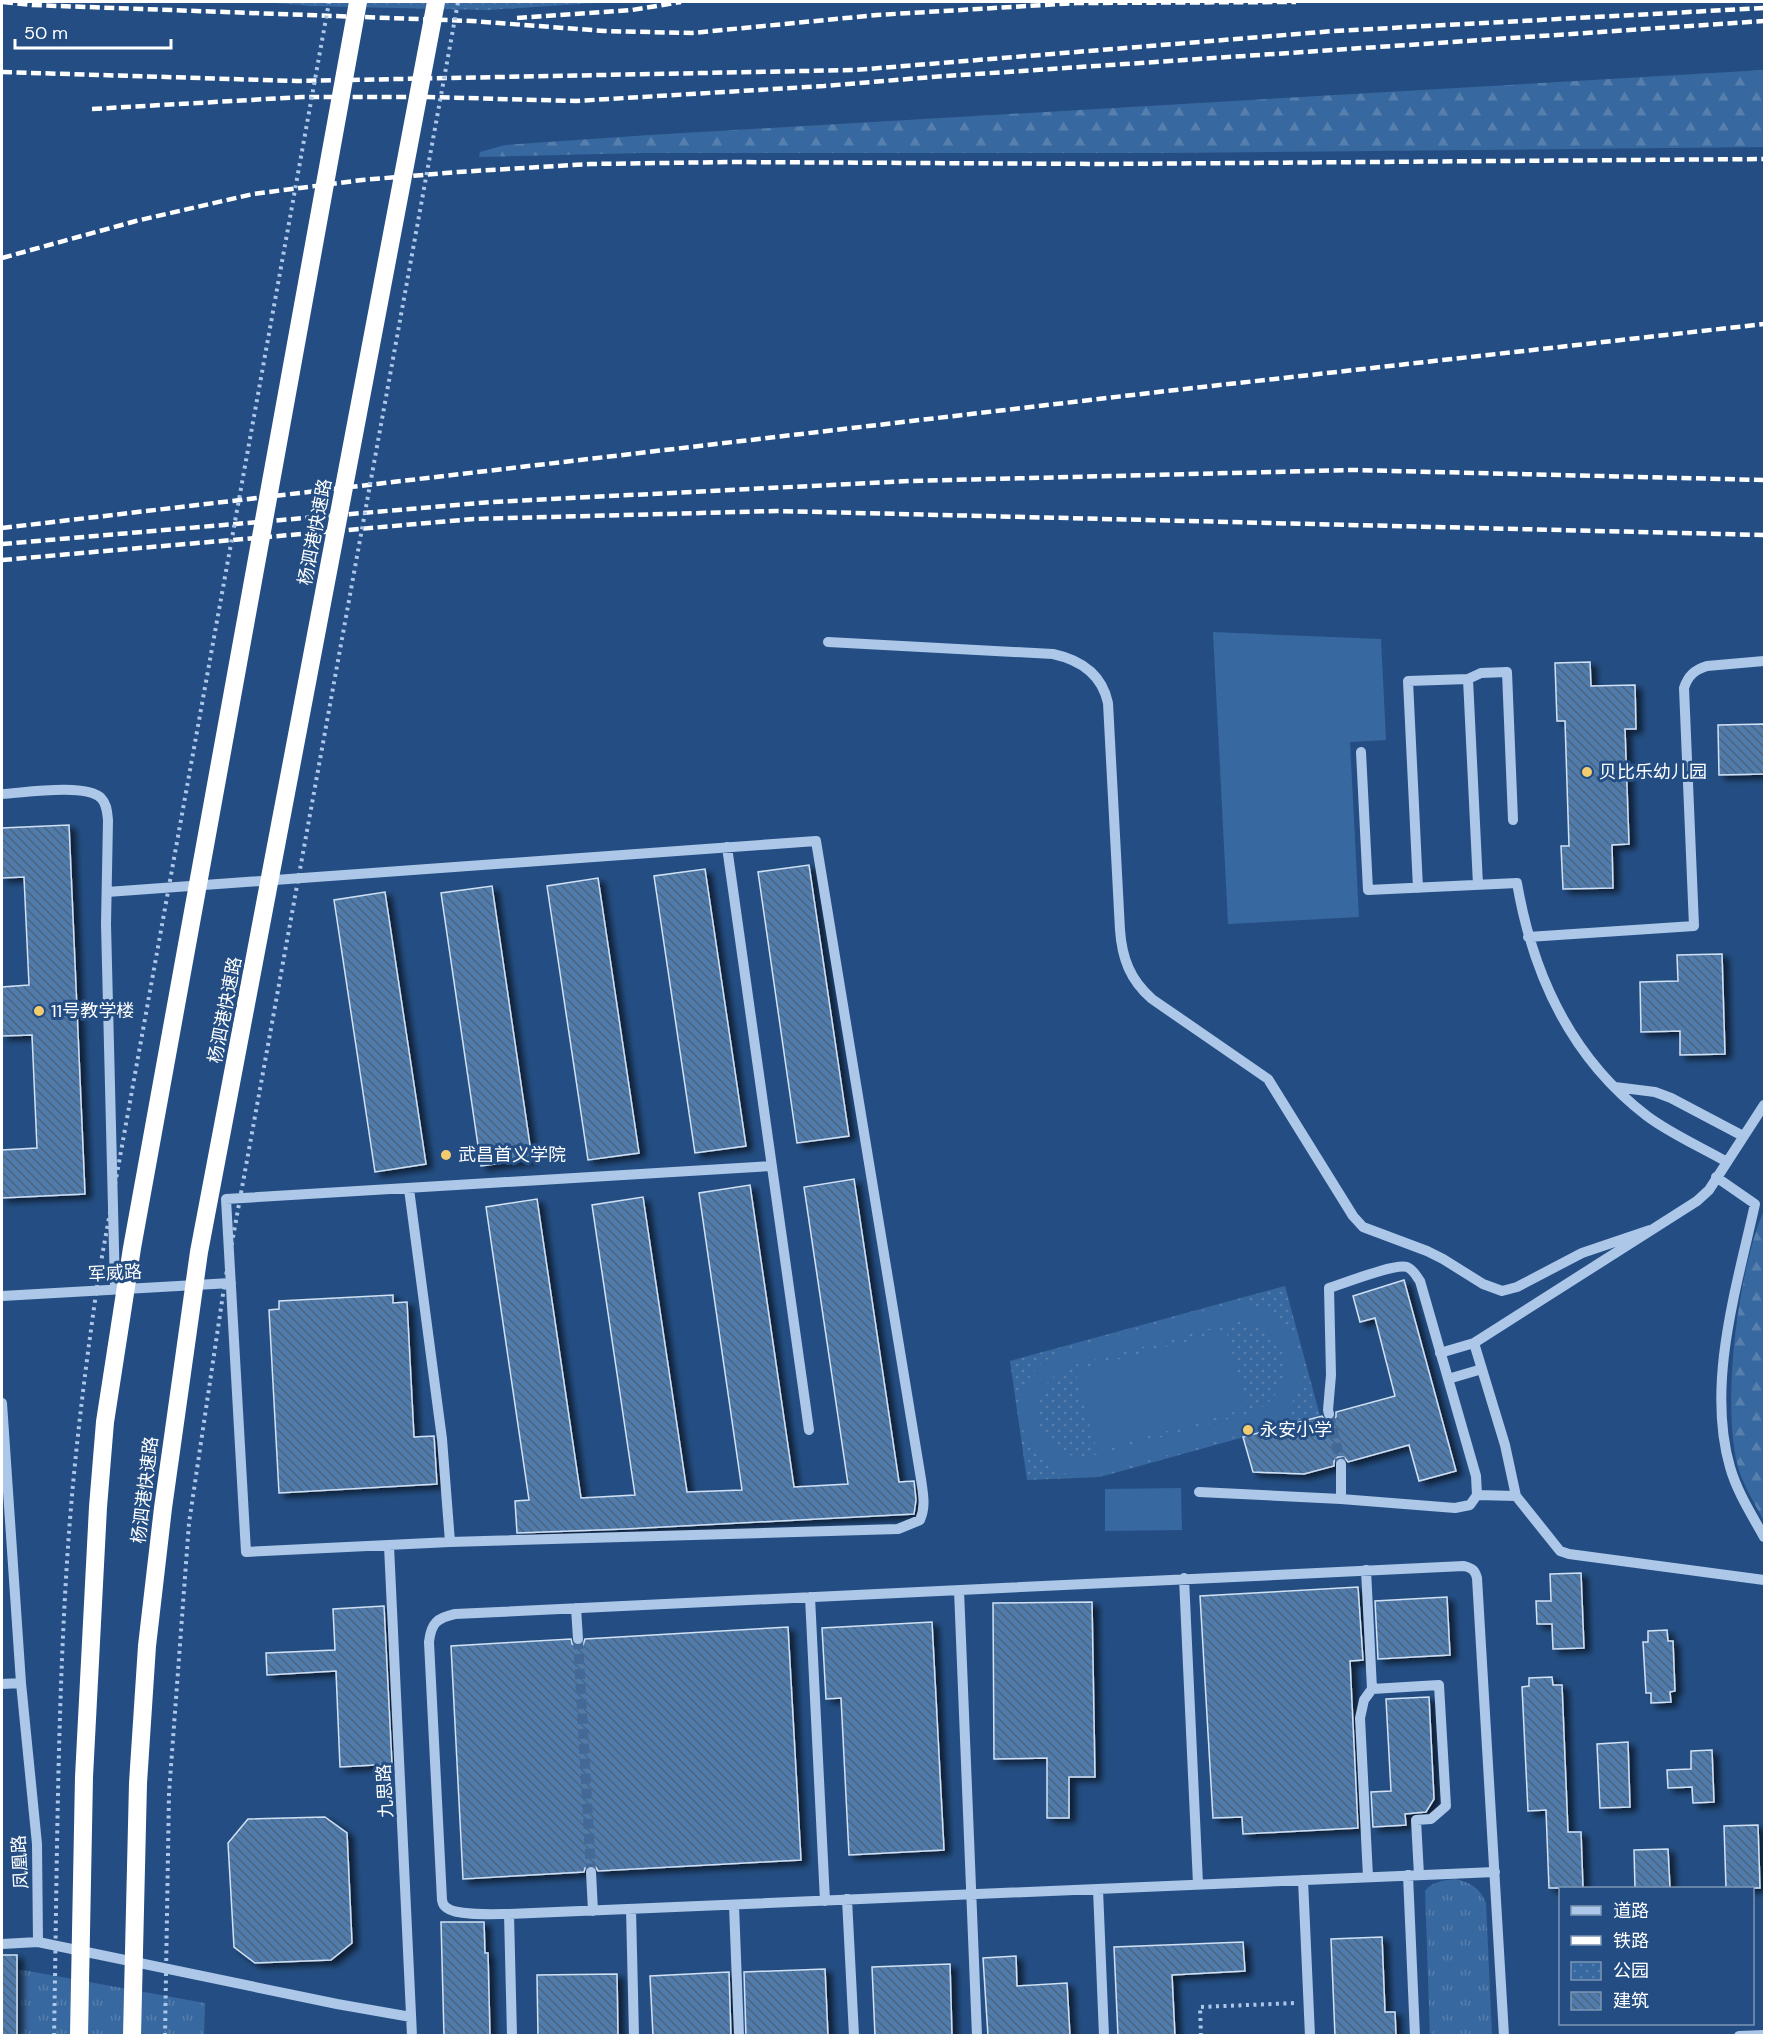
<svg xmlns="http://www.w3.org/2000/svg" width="1766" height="2037" viewBox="0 0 1766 2037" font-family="'DM Sans','Noto Sans SC',sans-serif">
<defs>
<pattern id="grass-tufts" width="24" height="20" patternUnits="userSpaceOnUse" patternTransform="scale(1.5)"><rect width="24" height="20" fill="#3868a0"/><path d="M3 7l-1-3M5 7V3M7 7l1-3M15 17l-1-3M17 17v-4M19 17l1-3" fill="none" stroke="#567fae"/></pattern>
<pattern id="forest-firs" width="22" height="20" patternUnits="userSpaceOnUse" patternTransform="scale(1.5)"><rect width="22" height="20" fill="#3868a0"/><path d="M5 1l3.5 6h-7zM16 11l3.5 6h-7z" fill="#567fae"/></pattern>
<pattern id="park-dots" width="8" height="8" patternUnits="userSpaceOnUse" patternTransform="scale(1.5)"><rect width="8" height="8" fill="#3868a0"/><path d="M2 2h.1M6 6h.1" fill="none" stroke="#567fae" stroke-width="1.8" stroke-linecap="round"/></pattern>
<pattern id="building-back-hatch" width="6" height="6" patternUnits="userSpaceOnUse" patternTransform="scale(1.5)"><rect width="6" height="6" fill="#507bad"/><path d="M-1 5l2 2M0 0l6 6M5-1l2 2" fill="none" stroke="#4e647c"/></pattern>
<filter id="shadow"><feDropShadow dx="6" dy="4" stdDeviation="3" flood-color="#0009"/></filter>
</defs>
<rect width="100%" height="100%" fill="#244e83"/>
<path fill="url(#grass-tufts)" d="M1455,1879C1470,1882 1480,1888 1486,1903L1492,2035H1430L1425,1891C1431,1882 1445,1880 1455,1879Z
M17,1969L205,2003L204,2035H17Z"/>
<path fill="url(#forest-firs)" d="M1764,70V147L1166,153H643L479,157L480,152L505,145L650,135Z
M1764,1210V1521C1754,1502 1742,1484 1737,1463C1722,1400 1738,1270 1764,1210Z"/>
<path fill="url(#park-dots)" d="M264,2H610L487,10L311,6Z
M1285,1286L1320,1416L1100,1477L1027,1480L1010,1361Z"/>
<path fill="#3868a0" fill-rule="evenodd" d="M1213,632L1381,639L1386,740L1350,742L1359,917L1228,924Z
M1247,1299L1248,1305C1299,1312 1319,1377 1284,1413C1277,1421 1267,1426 1257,1430L1100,1474C1089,1475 1078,1476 1067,1474C1021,1461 1004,1399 1039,1366C1047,1358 1057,1354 1067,1349ZM1238,1321C1294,1328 1302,1391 1251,1413L1084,1458C1029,1452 1020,1388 1071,1366Z
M1226,1331L1248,1408L1097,1451L1075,1371Z
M1181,1488L1182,1530L1105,1531V1489Z"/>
<path fill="url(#building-back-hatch)" stroke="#d0e1f6" stroke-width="1.5" filter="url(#shadow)" d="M1590,662L1591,686L1635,685L1636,729H1625L1629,844L1612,845L1613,888L1563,889L1561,846H1569L1565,721H1557L1555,663Z
M1764,724V774L1719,775L1718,725Z
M69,825L85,1194L2,1198V1150L37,1148L32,1035L2,1036V987L29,985L24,877L2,878V828Z
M809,865L849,1136L797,1143L758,872Z
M705,869L746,1146L695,1153L654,876Z
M598,878L639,1153L588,1160L547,886Z
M492,886L532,1159L481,1166L441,893Z
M385,892L426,1164L375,1172L334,900Z
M1722,954L1725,1054L1680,1055V1031L1641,1032L1640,982L1678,981L1677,955Z
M854,1179L899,1482L914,1481L916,1500L914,1514L625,1529L517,1533L515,1501L529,1500L486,1207L537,1199L581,1498L635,1495L592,1205L643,1197L687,1492L742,1490L699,1193L750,1185L794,1487L848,1484L804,1187Z
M1404,1280L1456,1471L1419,1481L1409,1445L1348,1462L1344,1457H1338L1334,1461V1466L1304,1474L1253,1472L1243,1437L1322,1416L1326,1421H1331L1336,1417V1412L1395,1396L1375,1318L1360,1322L1353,1296Z
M393,1295V1303L407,1302L414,1437L434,1436L437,1484L279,1493L269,1310L279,1309V1301Z
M1581,1573L1584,1648L1553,1649L1552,1624H1537L1536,1601H1551L1550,1574Z
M1358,1587L1363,1660L1350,1661L1358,1828L1243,1834L1242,1817L1213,1818L1200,1596Z
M1447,1597L1450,1655L1378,1659L1375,1601Z
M1092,1602L1095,1777H1069V1818H1047V1758L994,1759L993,1603Z
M384,1606L392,1764L340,1767L336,1671L267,1675L266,1653L335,1650L333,1609Z
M932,1622L944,1850L849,1855L841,1698L826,1699L822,1628Z
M788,1627L801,1860L598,1871L595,1866L590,1865L585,1868L584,1872L463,1879L451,1646L571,1639L572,1644L578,1646L583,1645L585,1639Z
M1667,1630L1668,1641H1673L1675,1691L1670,1692L1671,1702L1651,1703V1693H1646L1643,1642H1648V1631Z
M1552,1677L1553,1685H1562L1568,1832H1581L1583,1888H1549L1546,1810L1528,1811L1522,1687L1529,1686V1678Z
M1429,1697L1434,1799L1426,1812L1405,1814L1406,1825L1373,1827L1371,1792L1391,1791L1386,1699Z
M1628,1742L1630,1807L1600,1808L1597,1744Z
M1712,1750L1714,1802L1693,1803L1692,1787L1668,1788L1667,1770L1691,1769V1751Z
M325,1817L347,1833L352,1943L331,1960L255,1963L234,1947L228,1843L248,1819Z
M1758,1825L1760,1888H1726L1724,1826Z
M1668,1849L1670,1888H1635L1634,1850Z
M441,1922H484L485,1953H488L490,2036H444Z
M1382,1937L1385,2012H1395L1396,2036H1335L1331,1939Z
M1243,1942L1245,1971L1172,1975L1175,2036H1118L1114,1947Z
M2,1955H17V2036H2Z
M1016,1956L1017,1986L1067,1983L1070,2036H988L983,1958Z
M950,1964L952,2036H875L872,1967Z
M825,1969L828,2036H746L744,1972Z
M729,1972L731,2036H653L650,1976Z
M617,1974L618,2036H538L537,1975Z"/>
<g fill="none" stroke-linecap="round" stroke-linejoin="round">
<path stroke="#456996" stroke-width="10" stroke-dasharray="10 5" stroke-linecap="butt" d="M1329,1414L1341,1464
M578,1639L591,1872"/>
<path stroke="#acc7e8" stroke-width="4" stroke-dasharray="3 4.5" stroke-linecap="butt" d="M1201,2036L1200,2007L1296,2003"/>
<path stroke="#acc7e8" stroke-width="10" d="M828,642L1053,654C1081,660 1102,675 1108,703L1120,930C1122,958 1130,980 1152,999L1268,1079L1353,1216L1363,1227L1427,1251L1443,1259L1483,1284L1502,1291L1517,1287L1582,1253L1650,1230
M1468,679L1481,673L1507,672L1513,820
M1361,752L1368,890L1517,883C1533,976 1571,1058 1647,1116C1671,1134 1701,1147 1727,1162
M2,794C23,793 85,783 101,798C107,804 107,812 108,820L106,924L115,1289
M727,847L809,1430
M1418,888L1408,681L1468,679L1478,885
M107,892L816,841L921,1479C923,1494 926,1506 920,1520L898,1529L450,1542L246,1552L226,1199L772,1166
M1528,937L1694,926L1684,688C1688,676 1694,670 1707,666L1764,661
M1615,1087L1655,1092L1671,1098L1743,1136
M1764,1105L1709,1190L1697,1201L1474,1343L1505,1445L1516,1496L1560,1551L1569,1554L1764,1580
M1716,1177L1755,1204C1737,1286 1706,1384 1730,1467C1737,1492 1752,1515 1764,1537
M409,1189L442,1439L450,1542
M2,1296L231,1283
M1440,1353L1474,1343
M1448,1379L1482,1369
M2,1403L21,1683L37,1844L38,1942
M1329,1414L1328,1410L1331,1375L1329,1288C1345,1283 1395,1263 1407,1267C1414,1270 1416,1276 1420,1281L1476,1476L1477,1495L1470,1505L1455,1508L1341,1499V1464
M1199,1492L1341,1499
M1477,1495L1516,1496
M389,1546L412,2036
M1366,1570L1372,1689L1364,1700L1360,1718L1368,1877
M1184,1578L1198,1884
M959,1590L977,2036
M810,1597L825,1901
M576,1608L578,1639
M2,1684L21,1683
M1372,1689L1439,1685L1446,1806L1431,1819L1416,1820L1419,1875
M591,1872L593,1911
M1495,1872L509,1914C495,1914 457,1916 447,1908C443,1905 443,1904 442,1900L429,1642C431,1623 437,1618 455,1614L1464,1566C1472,1568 1475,1570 1477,1578L1504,2036
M1408,1875L1415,2036
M1303,1880L1310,2036
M1098,1889L1104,2036
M847,1899L854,2036
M734,1905L739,2036
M631,1909L634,2036
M509,1914L512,2036
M2,1944L38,1942L337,2004L411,2017
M1739,2036L1764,2035"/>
<path stroke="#fff" stroke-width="4.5" stroke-dasharray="10 4.5" stroke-linecap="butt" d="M3,2L32,5L472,21L604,31L692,33L877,15L1077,3L1296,2
M517,18L632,10L681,2
M2,72L297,81L855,70L1334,31L1764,8
M92,109L302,97H428L576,101L824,86L932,77L1764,21
M2,258L136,221L253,194L362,180L458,172L590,164L733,162L1106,164L1764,159
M2,528L1158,392L1764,324
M2,544L491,502L910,481L1353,470L1764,480
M2,560L474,519L777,511L1764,535"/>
<path stroke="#acc7e8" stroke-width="4" stroke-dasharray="3 4.5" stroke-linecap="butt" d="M54,2036C57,1878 57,1720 67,1562C73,1465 85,1369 99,1273L329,2
M165,2036L169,1793L189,1523L225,1281L458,2"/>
<path stroke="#fff" stroke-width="18" d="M79,2036L84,1777L98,1507L105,1422L132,1248L358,2
M132,2036L138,1783L147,1646L163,1508L199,1252L436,2"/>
</g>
<g fill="#f3cc6f" stroke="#244e83" stroke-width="2">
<circle cx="1587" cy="772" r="6"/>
<circle cx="39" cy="1011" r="6"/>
<circle cx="446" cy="1155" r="6"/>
<circle cx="1248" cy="1430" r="6"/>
</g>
<g text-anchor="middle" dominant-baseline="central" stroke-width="6" stroke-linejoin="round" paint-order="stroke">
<g font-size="18" fill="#fff" stroke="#244e83">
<text transform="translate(315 532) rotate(-79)">杨泗港快速路</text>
<text transform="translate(225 1010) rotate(-79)">杨泗港快速路</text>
<text transform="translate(115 1273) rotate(-3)">军威路</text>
<text transform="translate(145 1490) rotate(-83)">杨泗港快速路</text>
<text transform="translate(385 1791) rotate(-93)">九思路</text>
<text transform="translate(20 1862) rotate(-93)">凤凰路</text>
</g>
<g font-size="18" fill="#fff" stroke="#244e83" text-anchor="start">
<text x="1599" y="772">贝比乐幼儿园</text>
<text x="51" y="1011">11号教学楼</text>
<text x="458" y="1155">武昌首义学院</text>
<text x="1260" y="1430">永安小学</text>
</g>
</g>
<rect width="1766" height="2037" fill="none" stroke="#ffffff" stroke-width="6"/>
<rect x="1559" y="1887" width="195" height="138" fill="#244e83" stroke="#7c95b5" stroke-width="1.5"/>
<rect x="1571" y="1906" width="30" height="9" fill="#acc7e8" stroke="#7c95b5" stroke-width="1.5"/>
<text x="1613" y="1917" font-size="18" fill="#ffffff">道路</text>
<rect x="1571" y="1936" width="30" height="9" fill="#ffffff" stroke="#7c95b5" stroke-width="1.5"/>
<text x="1613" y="1947" font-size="18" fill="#ffffff">铁路</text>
<rect x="1571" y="1962" width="30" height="18" fill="url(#park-dots)" stroke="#7c95b5" stroke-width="1.5"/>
<text x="1613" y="1977" font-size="18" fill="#ffffff">公园</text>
<rect x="1571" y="1992" width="30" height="18" fill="url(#building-back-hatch)" stroke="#7c95b5" stroke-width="1.5"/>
<text x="1613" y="2007" font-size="18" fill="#ffffff">建筑</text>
<path d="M15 39v9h156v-9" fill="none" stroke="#ffffff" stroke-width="3"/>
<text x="24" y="39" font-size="18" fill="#ffffff" stroke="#244e83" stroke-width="4.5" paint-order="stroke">50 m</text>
</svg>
